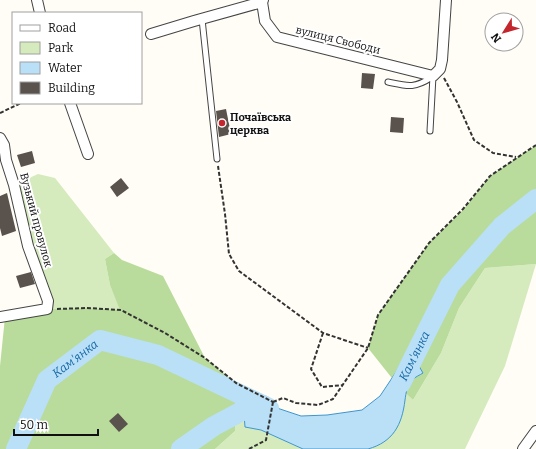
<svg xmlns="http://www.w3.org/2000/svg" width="536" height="449" viewBox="0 0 536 449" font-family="Bitter,serif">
<rect width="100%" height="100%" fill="#fffdf5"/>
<path fill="#d5ebbd" d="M38,174L55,178L114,253L105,259L110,285L121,310L87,308L47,309L14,185Z
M536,264L505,366L465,449H215L235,431L236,392L272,411L356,441L399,387L413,400L441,353L459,308L485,268Z"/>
<path fill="#b9dc9c" d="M536,145V264L485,268L459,308L441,353L413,400L399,387L368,348L378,315L429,243L463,210L490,176Z
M114,253L122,260L163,276L205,358L236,383L235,431L215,449H0V366L5,317L47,309L87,308L120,310L110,285L105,259Z"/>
<path fill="#b9e0f7" stroke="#3f96cf" d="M405,355L416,361L423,373C420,375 415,377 412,380C407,385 406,393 405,400C402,425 393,442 368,449H303L261,430L245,427L243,402L246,391L277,408L301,416L327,415L362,410L380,396L396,372Z"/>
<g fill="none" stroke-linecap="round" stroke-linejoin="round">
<g stroke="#b9e0f7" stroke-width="20">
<path id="s1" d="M401,383L450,285L502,226L536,199"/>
<path id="s2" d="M16,449L47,380L100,340L158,355L269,408"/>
<path d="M181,449L214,426L244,410L263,405"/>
</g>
</g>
<path fill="#5a524d" d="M362,73L375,74L373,89L361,88Z
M226,109L231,134L219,137L216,111Z
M391,117L404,118L403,133L390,132Z
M32,151L35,163L21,167L17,155Z
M121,178L129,188L117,197L110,187Z
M7,193L16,231L2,236L0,228V196Z
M31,272L35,284L20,288L16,276Z
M118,413L128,424L119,432L109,421Z"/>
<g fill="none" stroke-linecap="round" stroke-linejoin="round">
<defs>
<path id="service" d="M202,19L217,159
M388,82C407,86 414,89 432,77
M430,131L433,76"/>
<path id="minor" d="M37,0L40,13
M263,0L262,2L265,21L277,37L433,76L440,69L442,60L446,0
M151,34L194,21L262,2
M70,103L88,154
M0,138L4,145L6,160L14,185L28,246L48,301L47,309L0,317
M523,449L536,431"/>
</defs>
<use href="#service" stroke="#444" stroke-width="7"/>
<use href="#minor" stroke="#444" stroke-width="12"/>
<path stroke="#333" stroke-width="2" stroke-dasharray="4 2" stroke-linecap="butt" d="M444,78L457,102L474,140L493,153L516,157
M0,113L21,103
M218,166L225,214L229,254L239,271L323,333L368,348
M57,309L87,308L121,310L165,333L205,358L236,383L273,402
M323,333L311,369L322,387L343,385
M273,402L283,398L296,403L318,405L333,399L368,348L378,315L429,243L463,209L490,176L536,145
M249,449L266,440L273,402"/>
<use href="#service" stroke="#fff" stroke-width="5"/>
<use href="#minor" stroke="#fff" stroke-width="10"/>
</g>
<circle fill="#c4262e" stroke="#fff" stroke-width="1.5" cx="222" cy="123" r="4"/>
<g text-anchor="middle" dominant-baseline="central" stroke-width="4" stroke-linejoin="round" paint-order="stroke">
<g font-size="11" fill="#111" stroke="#fff">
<text transform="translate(338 40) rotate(14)">вулиця Свободи</text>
<text transform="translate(36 220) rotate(75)">Вузький провулок</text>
</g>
<g font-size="11" font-weight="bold" fill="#111" stroke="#fff" text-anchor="start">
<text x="230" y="117">Почаївська<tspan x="230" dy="13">церква</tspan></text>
</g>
<g font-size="12" font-style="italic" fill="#1768a6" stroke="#fff">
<text stroke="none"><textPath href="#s1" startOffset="30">Кам'янка</textPath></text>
<text stroke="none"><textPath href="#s2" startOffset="111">Кам'янка</textPath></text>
</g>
</g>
<rect x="12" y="12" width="130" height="92" fill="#ffffff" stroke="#a0a0a0"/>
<rect x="20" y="25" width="20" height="6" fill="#ffffff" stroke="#a0a0a0"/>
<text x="48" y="32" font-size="12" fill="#111111">Road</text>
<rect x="20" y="42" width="20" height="12" fill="#d5ebbd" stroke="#a0a0a0"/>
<text x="48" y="52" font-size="12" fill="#111111">Park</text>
<rect x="20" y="62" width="20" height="12" fill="#b9e0f7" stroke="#a0a0a0"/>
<text x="48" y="72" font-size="12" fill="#111111">Water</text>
<rect x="20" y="82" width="20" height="12" fill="#5a524d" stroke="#a0a0a0"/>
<text x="48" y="92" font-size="12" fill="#111111">Building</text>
<g transform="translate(504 32) rotate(233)"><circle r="19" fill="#ffffff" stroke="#a0a0a0"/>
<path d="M0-3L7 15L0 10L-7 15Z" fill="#c4262e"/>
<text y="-6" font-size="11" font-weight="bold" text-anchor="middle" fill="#111111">N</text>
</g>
<path d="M14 429v6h84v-6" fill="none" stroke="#111111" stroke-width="2"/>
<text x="20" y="429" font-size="12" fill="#111111" stroke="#ffffff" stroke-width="3" paint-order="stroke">50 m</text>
</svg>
